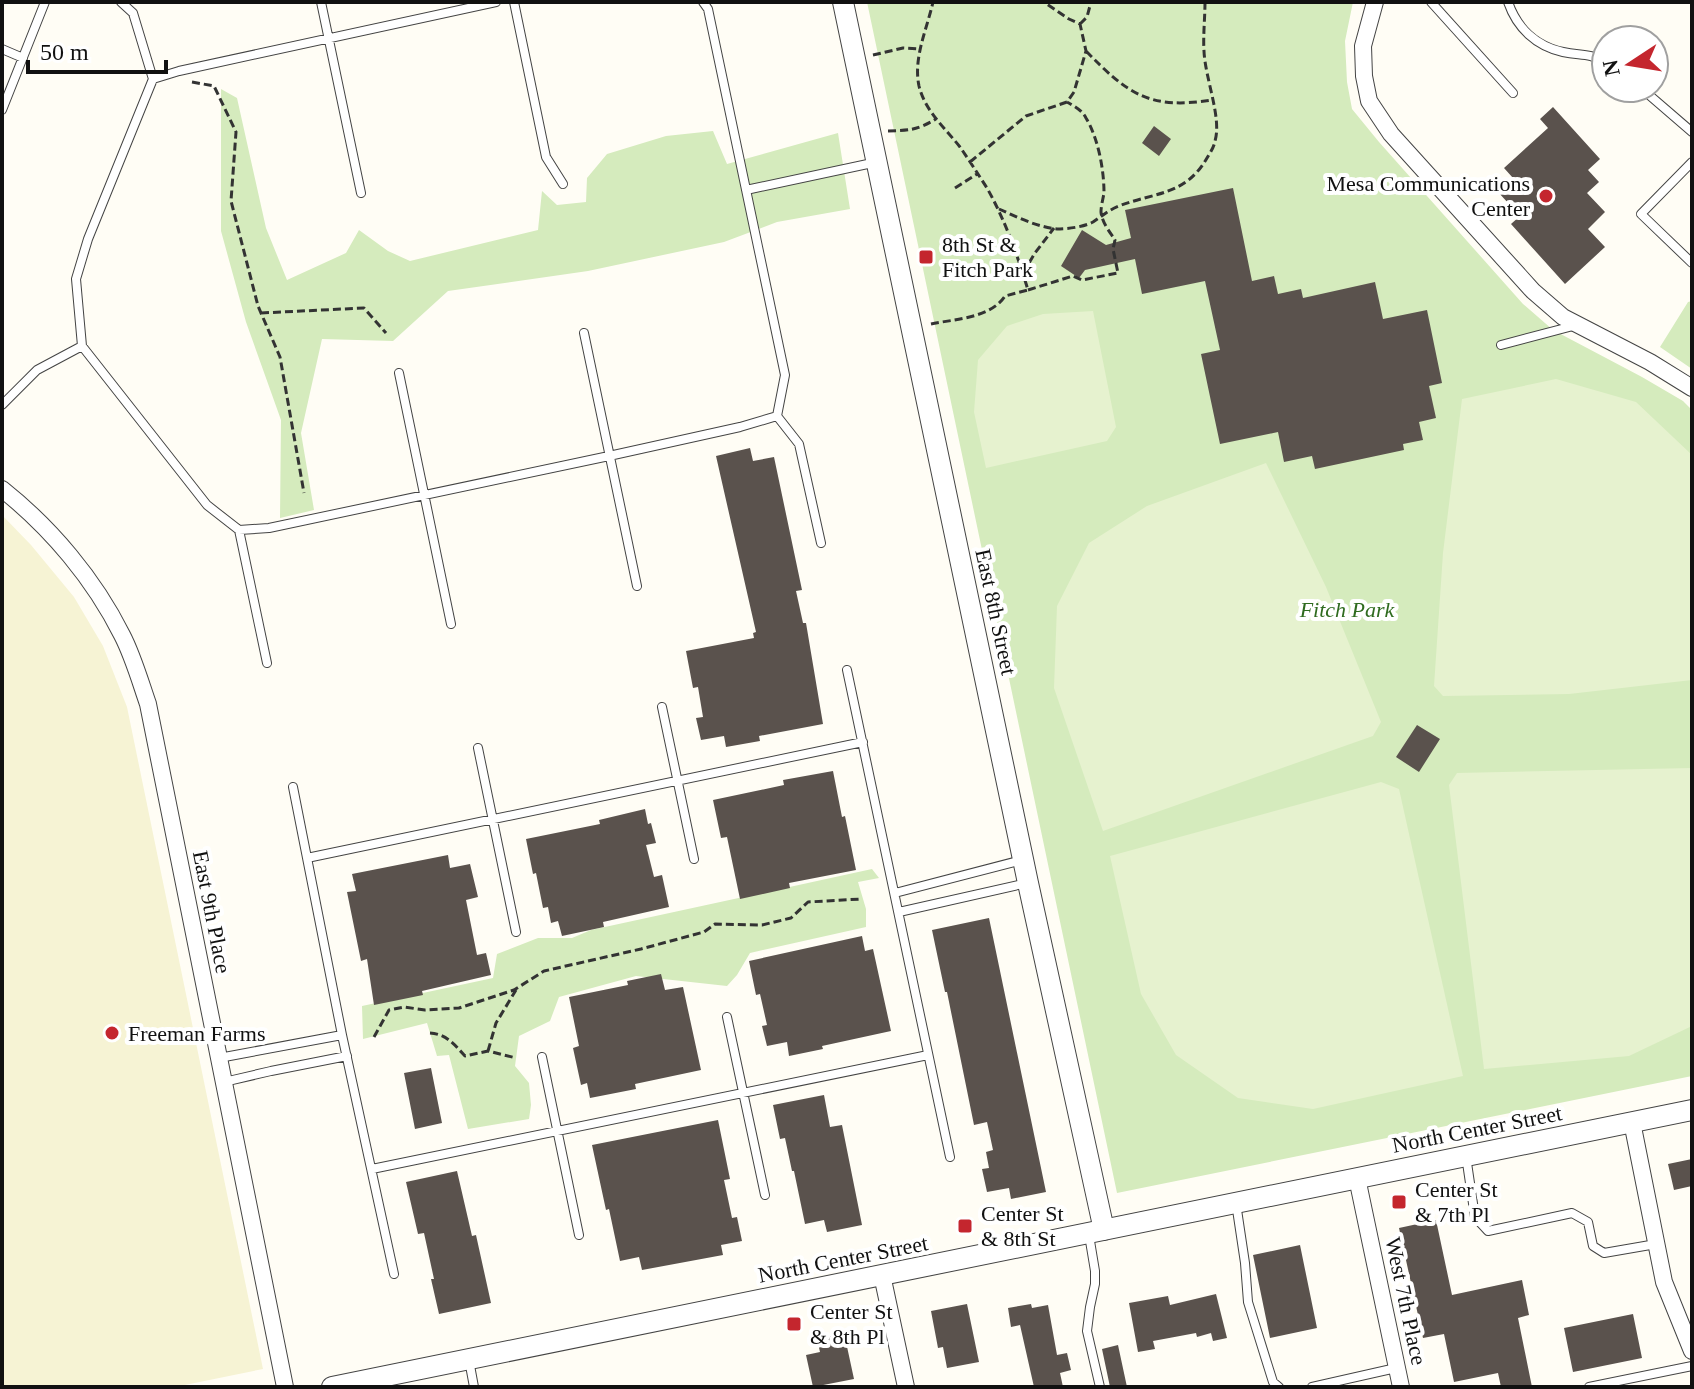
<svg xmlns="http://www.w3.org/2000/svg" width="1694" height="1389" viewBox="0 0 1694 1389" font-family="Georgia,serif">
<rect width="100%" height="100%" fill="#fffdf5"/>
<path fill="#f6f3d4" d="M2,515L31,545L74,597L103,646L127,707L263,1369L175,1387H2Z"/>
<path fill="#d5ebbd" d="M867,2H1353L1345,41L1347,82L1352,109L1379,142L1523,304L1553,330L1642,377L1683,401L1692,410V1076L1117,1193Z
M221,89L237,98L266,228L287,280L346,253L359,230L388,251L410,261L538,230L542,191L557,205L586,202L587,178L607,154L666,136L713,131L727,164L838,133L850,209L777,222L724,242L588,271L448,291L393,341L322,339L301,433L314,510L280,518L281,420L246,322L221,231Z
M1692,301V369L1660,347L1688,302Z
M872,869L879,878L858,882L866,909V927L750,953L737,975L727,986L636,976L559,997L550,1021L519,1036L515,1066L529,1083L531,1105L529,1119L468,1129L449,1055L437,1056L427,1023L363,1039L362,1006L493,978L497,954L538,938H572L591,930Z"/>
<path fill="#e6f2cf" d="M1093,311L1116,427L1107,441L986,468L974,412L978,360L1007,326L1043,314Z
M1556,379L1636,402L1692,455V680L1569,694L1443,696L1434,686L1443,553L1462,399Z
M1266,463L1326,587L1381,722L1373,736L1103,831L1054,688L1057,606L1089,543L1147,506Z
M1692,768V1026L1629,1056L1484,1069L1449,785L1457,773Z
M1381,782L1399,789L1463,1076L1313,1109L1238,1098L1176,1055L1141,994L1110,856Z"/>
<path fill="#5a524d" d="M1553,107L1600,159L1588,170L1599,182L1587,193L1605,212L1588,229L1605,247L1565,284L1511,224L1520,216L1498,192L1513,178L1504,168L1548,128L1540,119Z
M1154,126L1171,139L1159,156L1142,143Z
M1233,188L1252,281L1274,276L1278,294L1301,289L1303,298L1375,282L1383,319L1427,310L1442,383L1429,386L1436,418L1419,422L1423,440L1403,444L1404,450L1315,469L1312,456L1284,462L1278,432L1220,444L1201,354L1220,350L1205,281L1142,294L1135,259L1085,270L1079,278L1061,266L1082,230L1106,245L1131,238L1125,210Z
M750,448L753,461L774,457L802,590L796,591L803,623H806L823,724L759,736L760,741L726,747L724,736L701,740L696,718L703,717L698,687L693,688L686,651L754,638L753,633L756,632L716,456Z
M1417,725L1440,739L1419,772L1396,757Z
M833,771L842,817L845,816L856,870L789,883L790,888L740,899L727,837L721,838L713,800L784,785L783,780Z
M645,809L648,824L651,823L656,843L646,845L654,877L662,875L669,907L603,922L604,927L562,936L558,921L551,923L548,907L543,908L536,873L533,874L526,839L600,824L599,820Z
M448,855L450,868L470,864L478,897L466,900L477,955L486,953L491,975L422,991L423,995L374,1005L367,959L361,961L347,892L356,891L352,874Z
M989,918L1046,1192L1011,1199L1009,1188L987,1192L982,1169L989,1168L986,1152L993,1150L987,1122L974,1125L947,992H945L932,930Z
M862,936L865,951L873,949L891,1031L822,1046L823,1049L789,1056L787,1042L767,1046L762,1026L767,1025L760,994L756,995L749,961Z
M661,974L665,990L683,987L701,1070L635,1084L636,1089L590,1098L587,1083L581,1085L573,1048L579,1046L569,997L628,985L627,981Z
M431,1068L442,1123L415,1129L404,1073Z
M824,1095L830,1127L842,1125L862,1225L827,1232L824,1220L805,1224L794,1171H792L785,1138L780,1139L773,1105Z
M718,1120L730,1179L724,1180L732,1218L737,1217L742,1241L721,1245L723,1255L642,1270L639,1257L620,1261L609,1209L606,1210L592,1145Z
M1692,1159V1186L1674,1190L1668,1164Z
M457,1171L472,1236L476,1235L491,1303L439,1314L431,1279H434L424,1233L418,1234L406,1182Z
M1436,1220L1452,1295L1522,1280L1529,1315L1518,1318L1532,1387H1501L1498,1373L1454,1382L1444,1334L1423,1338L1399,1228Z
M1300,1245L1317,1328L1270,1338L1253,1255Z
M1216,1294L1227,1338L1213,1341L1211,1333L1197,1337L1196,1333L1153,1341L1155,1349L1138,1352L1129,1303L1168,1296L1170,1305Z
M967,1304L979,1362L947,1368L943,1347L938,1348L931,1311Z
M1031,1304L1032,1308L1048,1305L1057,1355L1067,1353L1071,1370L1060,1373L1063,1387H1034L1020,1325L1011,1327L1008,1308Z
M1633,1314L1642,1358L1573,1372L1564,1328Z
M836,1335L838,1343L846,1342L854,1379L813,1387L806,1355L820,1352L817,1339Z
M1118,1345L1127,1387H1110L1102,1349Z"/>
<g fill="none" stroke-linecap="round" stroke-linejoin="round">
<defs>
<path id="service" d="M121,2L133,13L153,79
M321,2L361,193
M496,2L179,71L153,79L88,239L76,279L82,346L207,505L239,530L269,528L609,456L740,427L777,416
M514,2L546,157L563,184
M703,2L708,9L785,375L777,416L799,444L821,543
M1431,2L1513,93
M1508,2C1517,28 1536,46 1563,52C1582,56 1588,52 1606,63
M2,49L23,58
M1641,88L1692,132
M2,110L45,2
M1692,162L1641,214L1692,263
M746,190L877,162
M584,333L637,586
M1501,345L1573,326
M399,373L451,624
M2,405L37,370L82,346
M239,530L267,663
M847,670L950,1157
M662,707L694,859
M478,748L516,932
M293,787L342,1035L394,1274
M307,858L863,742
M895,893L1022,860
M899,912L1027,883
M727,1017L765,1195
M542,1057L579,1235
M219,1058L342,1035
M224,1082L271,1071L347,1056
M1466,1156L1475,1217L1488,1231L1572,1213L1588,1222L1593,1246L1604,1253L1656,1244
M372,1169L928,1055
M1236,1203L1245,1263L1248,1302L1273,1382L1279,1387
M1089,1235L1095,1271V1284L1090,1307L1087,1331L1100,1387
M469,1360L474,1387
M1312,1387L1396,1368
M1589,1387L1692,1366"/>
<path id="minor" d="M1375,2L1363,46L1364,76L1369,101L1391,134L1533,291L1563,317L1650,362L1692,388
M2,489C51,528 94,579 122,635C133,656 140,681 148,704L285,1387
M1632,1122L1664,1282L1692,1351
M1357,1178L1401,1387
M882,1275L906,1387"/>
<path id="tertiary" d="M843,2L1028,883L1104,1230
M332,1387L1692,1110"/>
</defs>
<use href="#service" stroke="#444" stroke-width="10"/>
<use href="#minor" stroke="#444" stroke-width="18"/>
<use href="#tertiary" stroke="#444" stroke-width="22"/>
<path stroke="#333" stroke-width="3" stroke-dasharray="8 4" stroke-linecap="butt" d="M1080,24L1087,17L1091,2
M1086,51C1128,94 1149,110 1212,100
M873,55L903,48L921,49
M192,82L214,86L236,132L231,201L258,306L280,357L304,493
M888,131C909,130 916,131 936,119
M970,162L1026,116L1067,102L1074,92L1086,51L1080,24L1069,19L1044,2
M955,188L977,174
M999,209C1017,217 1037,227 1057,229C1067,229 1084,227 1093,222C1102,216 1109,210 1119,206C1155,192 1185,196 1207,158C1210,153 1214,147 1215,141C1222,118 1205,78 1204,51C1203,35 1205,18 1205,2
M1023,273L1035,253L1054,228
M1028,290L1073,276L1082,280L1118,273L1113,249L1115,240C1110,232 1102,223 1101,212C1101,206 1103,199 1104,193C1104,169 1098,138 1086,118C1082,110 1074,106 1067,102
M261,313L364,308L386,333
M931,324C955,319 991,318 1005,296L1028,290C1017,254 1005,220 987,188C978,174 969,160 960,147C945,128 925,111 919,86C913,58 927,29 933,2
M430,1033C446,1034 454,1044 465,1056L488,1051L516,1058
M374,1037L389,1010L404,1007L425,1010L459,1008L514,990L544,971L641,949L704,932L715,924L762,925L791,918L808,902L861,899
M488,1051L496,1023L516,990"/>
<use href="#service" stroke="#fff" stroke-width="8"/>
<use href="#minor" stroke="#fff" stroke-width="16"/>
<use href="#tertiary" stroke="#fff" stroke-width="20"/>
</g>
<g fill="#c4262e" stroke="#fff" stroke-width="3">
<circle cx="1546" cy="196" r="8"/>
<rect x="918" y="249" width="16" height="16" rx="4"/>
<circle cx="112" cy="1033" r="8"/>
<rect x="1391" y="1194" width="16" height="16" rx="4"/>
<rect x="957" y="1218" width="16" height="16" rx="4"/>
<rect x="786" y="1316" width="16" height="16" rx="4"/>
</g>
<g text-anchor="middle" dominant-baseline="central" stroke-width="8" stroke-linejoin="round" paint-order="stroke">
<g font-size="22" fill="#111" stroke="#fff" text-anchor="start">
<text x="1530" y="183" text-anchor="end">Mesa Communications<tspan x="1530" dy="25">Center</tspan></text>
<text x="942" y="244">8th St &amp;<tspan x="942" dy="25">Fitch Park</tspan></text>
<text x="128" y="1033">Freeman Farms</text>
<text x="1415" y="1189">Center St<tspan x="1415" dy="25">&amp; 7th Pl</tspan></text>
<text x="981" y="1213">Center St<tspan x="981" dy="25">&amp; 8th St</tspan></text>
<text x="810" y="1311">Center St<tspan x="810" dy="25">&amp; 8th Pl</tspan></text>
</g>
<g font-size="22" font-style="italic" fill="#2f6b1f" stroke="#fff">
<text x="1347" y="609">Fitch Park</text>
</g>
<g font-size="22" fill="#111" stroke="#fff">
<text transform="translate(996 612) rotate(78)">East 8th Street</text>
<text transform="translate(212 912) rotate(79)">East 9th Place</text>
<text transform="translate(1477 1129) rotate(-11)">North Center Street</text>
<text transform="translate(843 1259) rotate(-11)">North Center Street</text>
<text transform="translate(1406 1301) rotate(78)">West 7th Place</text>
</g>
</g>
<rect width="1694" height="1389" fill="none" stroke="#111111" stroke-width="8"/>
<g transform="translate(1630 64) rotate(258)"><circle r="38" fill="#ffffff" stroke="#a0a0a0" stroke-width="2"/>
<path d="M0-6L14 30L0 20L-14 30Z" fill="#c4262e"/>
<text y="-12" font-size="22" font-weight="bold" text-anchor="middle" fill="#111111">N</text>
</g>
<path d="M28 60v12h138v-12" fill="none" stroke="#111111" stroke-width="4"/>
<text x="40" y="60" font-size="24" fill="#111111" stroke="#ffffff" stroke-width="6" paint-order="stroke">50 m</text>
</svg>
